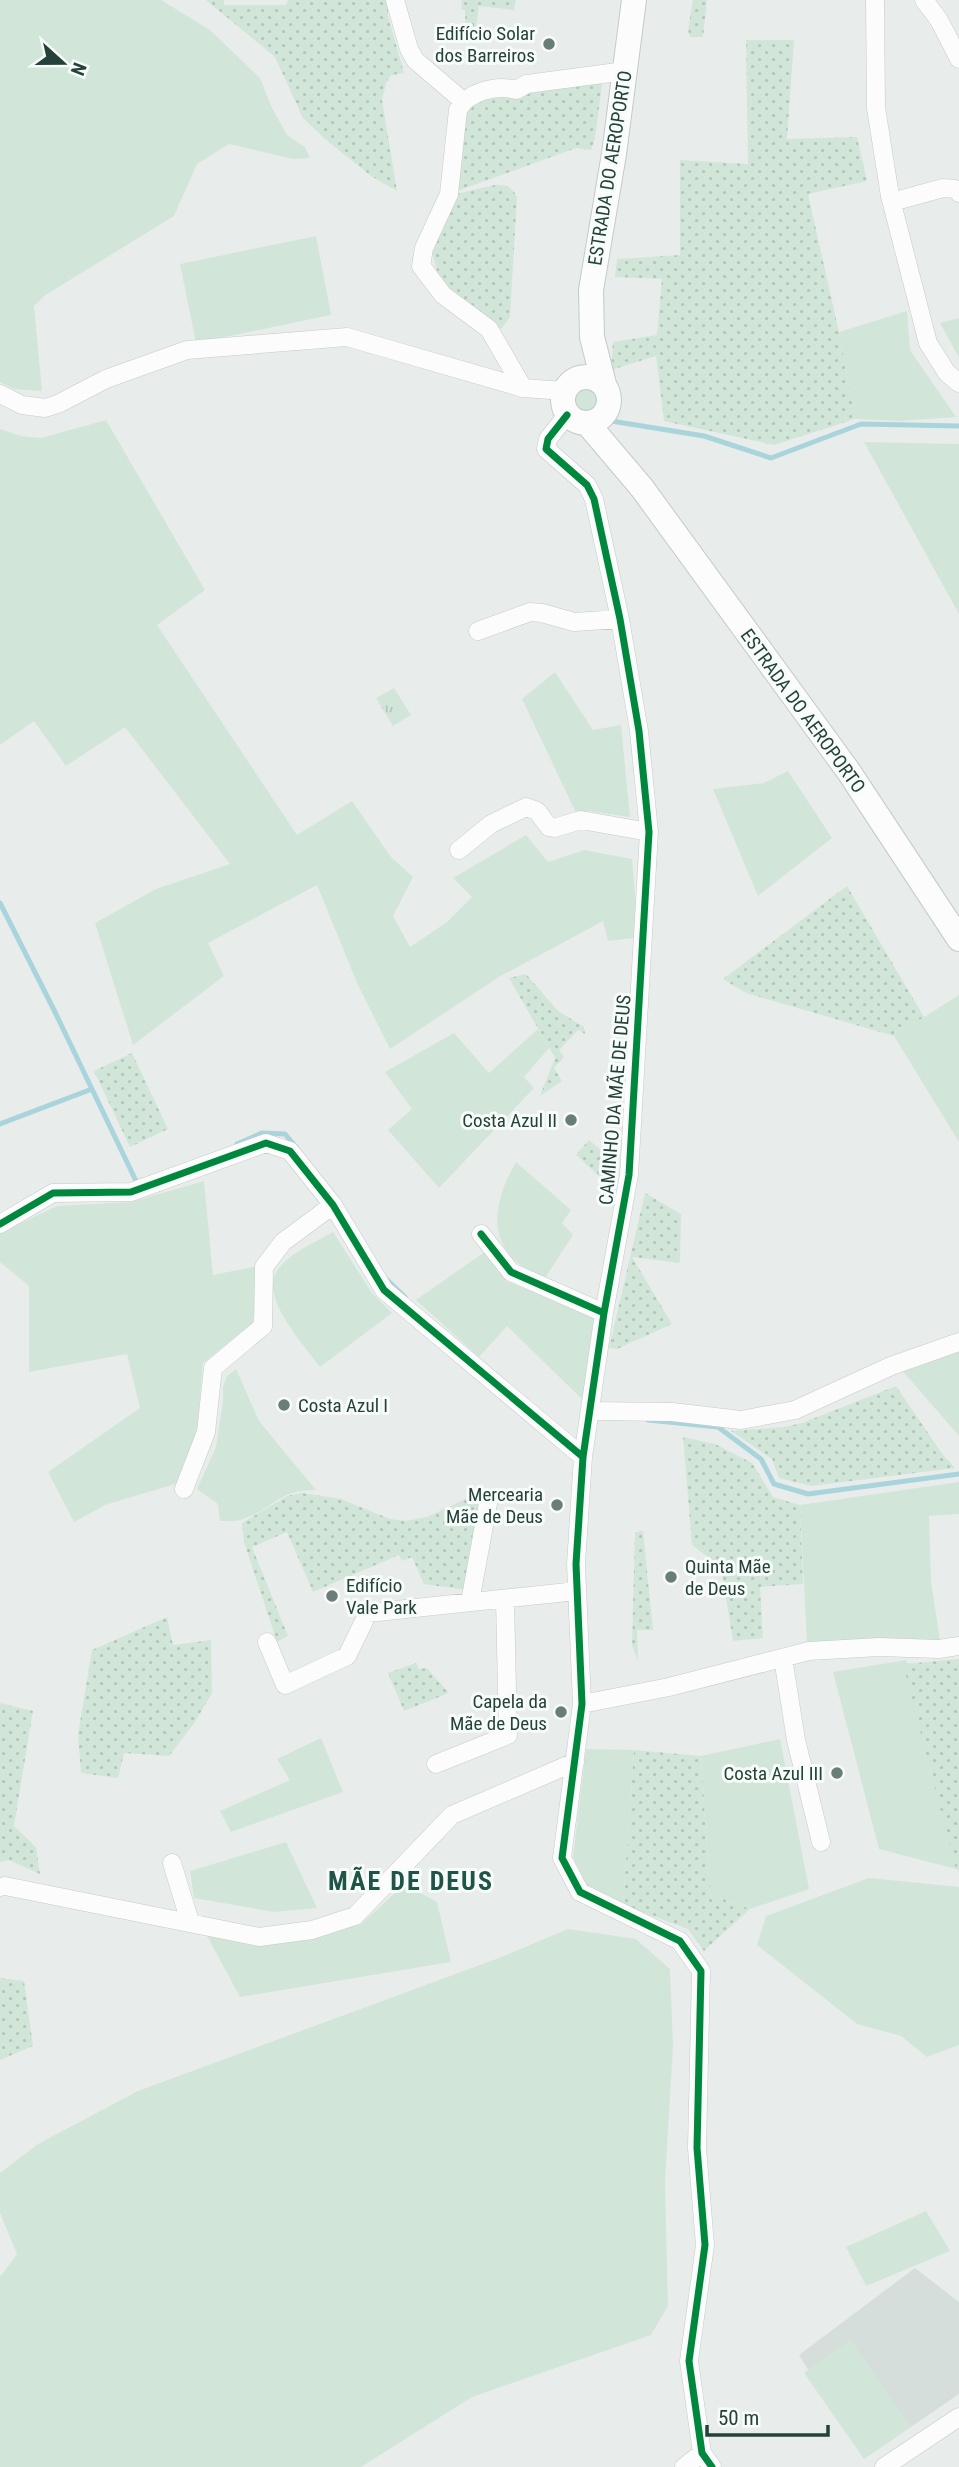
<svg xmlns="http://www.w3.org/2000/svg" width="959" height="2467" viewBox="0 0 959 2467" font-family="'Roboto Condensed',sans-serif">
<defs>
<pattern id="park-tufts" width="24" height="20" patternUnits="userSpaceOnUse" patternTransform="scale(1.75)"><rect width="24" height="20" fill="#d1e6d8"/><path d="M3 7l-1-3M5 7V3M7 7l1-3M15 17l-1-3M17 17v-4M19 17l1-3" fill="none" stroke="#b3c6ba"/></pattern>
<pattern id="garden-dots" width="8" height="8" patternUnits="userSpaceOnUse" patternTransform="scale(1.75)"><rect width="8" height="8" fill="#d1e6d8"/><path d="M2 2h.1M6 6h.1" fill="none" stroke="#b3c6ba" stroke-width="1.8" stroke-linecap="round"/></pattern>
</defs>
<rect width="100%" height="100%" fill="#e8edeb"/>
<path fill="#d6dedb" d="M915,2268L959,2302V2394L864,2459L799,2355Z"/>
<path fill="#d1e6d8" d="M0,0H161L210,30L260,78L272,108L287,135L305,147L310,158L293,159L229,144L197,164L174,216L44,296L34,306L42,391L14,389L0,382Z
M316,236L331,315L196,343L180,264Z
M907,311L910,350L956,417L900,421L855,419L839,332Z
M959,318V358L940,323Z
M576 401a11 11 0 1 1 22 0a11 11 0 1 1-22 0Z
M106,420L205,590L157,625L297,835L352,801L391,857L413,877L393,916L410,947L447,922L472,897L453,878L526,835L548,862L584,850L632,859L636,907L634,938L608,941L603,921L499,977L390,1049L357,983L317,885L208,943L224,976L133,1045L95,923L156,889L230,864L125,727L66,766L34,721L0,745V429L21,436L41,438Z
M864,442L959,444V614Z
M555,672L593,730L621,725L630,817L589,811L577,815L522,699Z
M788,771L832,838L758,896L713,789L764,783Z
M959,995V1142L894,1036Z
M538,1029L549,1048L524,1077L534,1088L439,1188L388,1130L412,1109L385,1072L454,1033L489,1073Z
M516,1162L571,1210L562,1223L573,1235L545,1278C487,1256 488,1210 516,1162Z
M204,1181L213,1275L258,1266L253,1322L203,1363L197,1430L178,1483L105,1505L74,1522L48,1472L140,1408L127,1354L29,1372V1286L0,1262V1233L57,1206L131,1202Z
M333,1232L372,1293L392,1313L320,1367C305,1346 261,1299 276,1273C287,1253 315,1243 333,1232Z
M486,1251L506,1281L597,1318L585,1402L507,1326L479,1357L416,1300Z
M959,1349V1436L900,1368Z
M236,1369L259,1421L316,1490C278,1489 274,1509 243,1519C236,1522 227,1521 220,1521L218,1504L197,1489L216,1447L223,1401V1387L227,1376Z
M959,1482V1514L929,1516L931,1581L940,1641L807,1645L800,1505Z
M906,1660L956,1869L879,1849L833,1672Z
M321,1738L343,1792L231,1832L220,1811L290,1780L277,1759Z
M780,1739L809,1889L750,1909L710,1894L701,1756Z
M586,1749L634,1750L623,1905L587,1886L573,1857Z
M286,1842L317,1908L274,1912L194,1898L190,1871Z
M869,1878L959,1887V2045L927,2057L901,2036L857,2024L757,1945L766,1916Z
M405,1884L437,1902L451,1962L240,1997L205,1932L321,1936L361,1924Z
M568,1929L636,1939L670,1969L673,2047L665,2181L668,2306L651,2335L472,2397L361,2467H0V2277L17,2254L0,2213V2173L38,2144L138,2091L499,1958Z
M926,2211L950,2251L866,2286L846,2247Z
M851,2340L910,2427L864,2459L804,2373Z"/>
<path fill="url(#park-tufts)" d="M394,688L411,715L393,726L376,698Z"/>
<path fill="url(#garden-dots)" d="M206,0H224V5H286L288,0H388V16L404,73L391,75L386,83L382,100L397,191L371,176L325,139L303,118L275,57Z
M462,0H516L514,10L479,6L475,35L466,36L465,10L461,9Z
M693,0H707L703,37H690L688,30Z
M746,40H794L787,139L857,137L867,181L808,194L839,332L855,419L774,445L664,421L656,356L611,370L613,342L657,335L662,279L615,277L617,259L680,255V160L748,164Z
M603,77L595,138L591,150L576,148L449,194L463,101Z
M495,185C507,185 511,186 517,197L510,317L502,328L496,329L442,290L431,248L451,195Z
M847,886L924,1017L894,1036L746,993L723,979Z
M526,974L558,1011L584,1027L585,1034L578,1030L559,1050L564,1057L554,1068L562,1081L540,1096L555,1058L509,978Z
M132,1053L168,1129L130,1147L94,1071Z
M589,1140L613,1160L614,1190L576,1155Z
M645,1193L681,1214L680,1263L632,1257L672,1324L617,1349L609,1348Z
M896,1386L943,1455L955,1468L811,1486L779,1478L772,1459L731,1431L784,1427L802,1423Z
M683,1437L715,1444L752,1463L773,1497L800,1505L803,1584L760,1587L763,1638L733,1641L721,1567L692,1545Z
M481,1492L466,1590L424,1584L412,1557L402,1561L399,1555L313,1592L287,1532L252,1547L288,1636L277,1642L244,1542L242,1523L287,1496L302,1493L341,1499L390,1519L405,1521L427,1517Z
M643,1531L653,1630H637L638,1661L632,1645L635,1532Z
M167,1617L173,1645L211,1640L212,1693L195,1722L169,1756L124,1753L118,1778L81,1773L78,1734L92,1650Z
M959,1659V1870L956,1869L903,1664Z
M416,1663L419,1669L427,1668L449,1693L404,1711L388,1673Z
M0,1703L33,1711L14,1826L36,1847L40,1874L9,1860L0,1862Z
M634,1750L701,1756L710,1894L750,1909L704,1951L688,1929L623,1905Z
M0,1978L24,1981L33,2046L0,2060Z"/>
<g fill="none" stroke-linecap="round" stroke-linejoin="round">
<path stroke="#a9d4db" stroke-width="5" d="M599,419L704,436L771,458L861,424L959,426
M0,903L55,1012L137,1183L140,1182
M0,1124L92,1089
M237,1144L262,1133L285,1134L296,1147
M384,1277L405,1297
M648,1420L718,1427L761,1459L774,1484L808,1494L959,1474"/>
<defs>
<path id="minor" d="M395,0L409,49L415,60L463,101
M875,0L876,108L890,196L928,343L947,373L959,383
M924,0L939,20L959,59
M892,202L943,188L955,189L959,193
M523,388L489,329L443,295L421,266L424,248L449,194L458,110C468,92 496,84 516,90L527,84L625,71
M0,394L22,405L45,408L58,404L106,379L187,350L347,337L523,388L565,391
M567,415L548,439L546,449L587,485L594,499L620,619L639,731L649,832L629,1175L604,1313L583,1457L576,1564L582,1704L562,1858L580,1892L680,1941L701,1971L697,2148L705,2245L689,2361L702,2453L712,2467
M478,631L530,612L542,613L574,622L620,619
M459,850L491,824L526,807L537,811L549,827L554,828L581,820L649,832
M0,1224L53,1193L131,1192L266,1143L290,1151L333,1205L384,1290L583,1457
M481,1234L511,1272L604,1313
M592,1411L672,1412L741,1420L795,1410L891,1366L959,1342
M184,1489L206,1432L213,1368L263,1326L264,1267L283,1242L333,1205
M470,1602L489,1498
M267,1642L285,1685L347,1656L368,1613L577,1591
M783,1658L796,1740L821,1842
M582,1704L669,1687L809,1651L879,1647L939,1649L959,1646
M436,1764L508,1735L505,1599
M172,1863L190,1922
M0,1887L5,1886L259,1937L312,1930L355,1916L452,1815L575,1762
M684,2467L702,2453
M884,2467L959,2417"/>
<path id="secondary" d="M563 400a23 23 0 1 1 46 0a23 23 0 1 1-46 0Z
M604,384L592,337L591,290L614,154L634,0
M587,423L642,488L849,772L959,939"/>
</defs>
<use href="#minor" stroke="#c5cac8" stroke-width="19"/>
<use href="#secondary" stroke="#c3cbc8" stroke-width="26"/>
<use href="#minor" stroke="#fcfcfc" stroke-width="18"/>
<use href="#secondary" stroke="#fcfcfc" stroke-width="24"/>
<defs>
<path id="cycleway" d="M567,415L548,439L546,449L587,485L594,499L620,619L639,731L649,832L629,1175L604,1313L583,1457L576,1564L582,1704L562,1858L580,1892L680,1941L701,1971L697,2148L705,2245L689,2361L702,2453L712,2467
M0,1224L53,1193L131,1192L266,1143L290,1151L333,1205L384,1290L583,1457
M481,1234L511,1272L604,1313"/>
</defs>
<use href="#cycleway" stroke="#f7fbf9" stroke-width="11"/>
<use href="#cycleway" stroke="#00873e" stroke-width="7"/>
</g>
<g fill="#697e78" stroke="#f7fbf9" stroke-width="2.5">
<circle cx="549" cy="44" r="7"/>
<circle cx="571" cy="1120" r="7"/>
<circle cx="284" cy="1405" r="7"/>
<circle cx="557" cy="1505" r="7"/>
<circle cx="671" cy="1577" r="7"/>
<circle cx="332" cy="1596" r="7"/>
<circle cx="561" cy="1712" r="7"/>
<circle cx="837" cy="1773" r="7"/>
</g>
<g text-anchor="middle" dominant-baseline="central" stroke-width="6" stroke-linejoin="round" paint-order="stroke">
<g font-size="19" fill="#24423a" stroke="#f7fbf9" text-anchor="end">
<text x="535" y="33">Edifício Solar<tspan x="535" dy="22">dos Barreiros</tspan></text>
<text x="557" y="1120">Costa Azul II</text>
<text x="298" y="1405" text-anchor="start">Costa Azul I</text>
<text x="543" y="1494">Mercearia<tspan x="543" dy="22">Mãe de Deus</tspan></text>
<text x="685" y="1566" text-anchor="start">Quinta Mãe<tspan x="685" dy="22">de Deus</tspan></text>
<text x="346" y="1585" text-anchor="start">Edifício<tspan x="346" dy="22">Vale Park</tspan></text>
<text x="547" y="1701">Capela da<tspan x="547" dy="22">Mãe de Deus</tspan></text>
<text x="823" y="1773">Costa Azul III</text>
</g>
<g font-size="19" fill="#24423a" stroke="#f7fbf9">
<text transform="translate(610 168) rotate(-81)">ESTRADA DO AEROPORTO</text>
<text transform="translate(803 711) rotate(54)">ESTRADA DO AEROPORTO</text>
<text transform="translate(615 1100) rotate(-85)">CAMINHO DA MÃE DE DEUS</text>
</g>
<g font-size="26" font-weight="bold" letter-spacing="2" fill="#1f5548" stroke="#f7fbf9">
<text x="411" y="1881">MÃE DE DEUS</text>
</g>
</g>
<g transform="translate(63 63) rotate(111)" stroke="#f7fbf9" stroke-width="5" paint-order="stroke">
<path d="M0-5L12 26L0 18L-12 26Z" fill="#24423a"/>
<text y="-10" font-size="19" font-weight="bold" text-anchor="middle" fill="#24423a">N</text>
</g>
<path d="M707 2425v10h121v-10" fill="none" stroke="#24423a" stroke-width="3.5"/>
<text x="718" y="2425" font-size="21" fill="#24423a" stroke="#f7fbf9" stroke-width="5" paint-order="stroke">50 m</text>
</svg>
